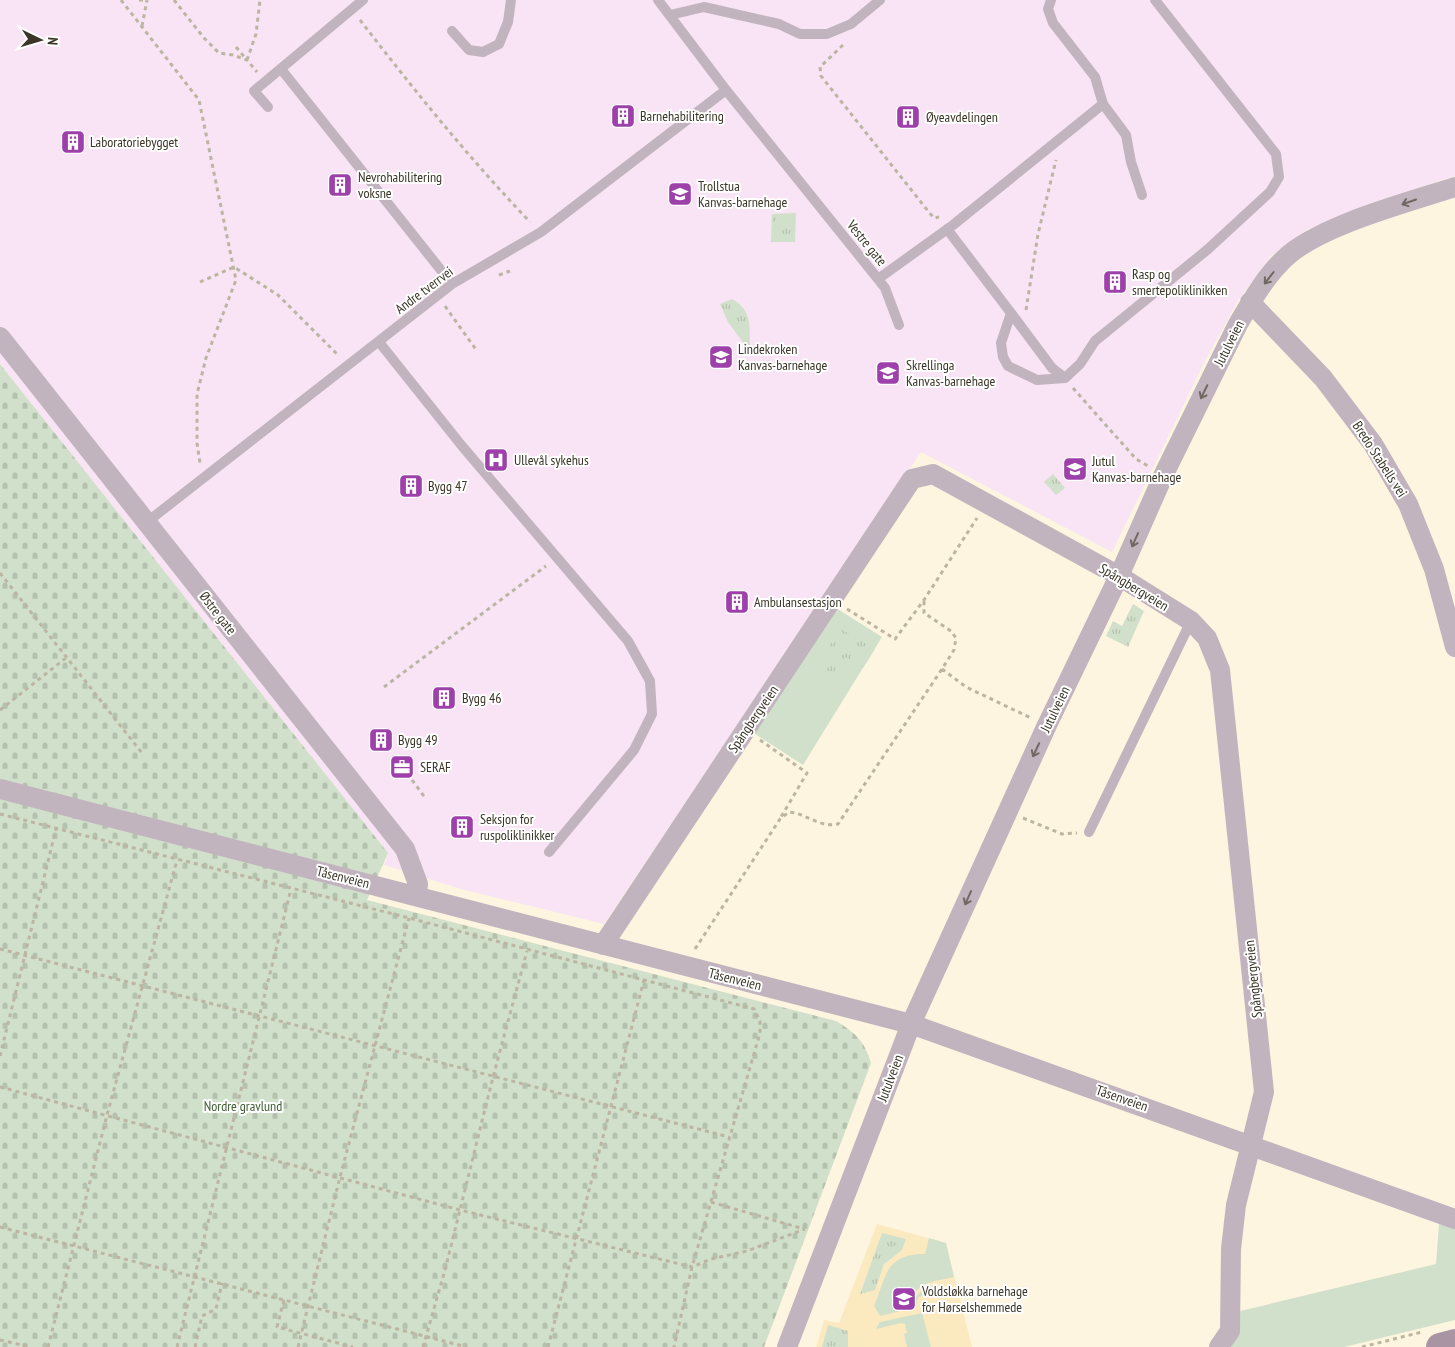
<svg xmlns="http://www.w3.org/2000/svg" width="1455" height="1347" viewBox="0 0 1455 1347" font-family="'PT Sans Narrow',sans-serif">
<defs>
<pattern id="cemetery-stones" width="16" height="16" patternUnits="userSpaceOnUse" patternTransform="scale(1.25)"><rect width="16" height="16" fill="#d1e0cb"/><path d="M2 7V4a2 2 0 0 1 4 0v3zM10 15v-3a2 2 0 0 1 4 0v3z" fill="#b4c1ae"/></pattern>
<pattern id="park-tufts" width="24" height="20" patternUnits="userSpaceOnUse" patternTransform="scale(1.25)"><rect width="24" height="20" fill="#d1e0cb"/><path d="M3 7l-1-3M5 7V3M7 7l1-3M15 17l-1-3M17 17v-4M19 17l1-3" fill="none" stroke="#b4c1ae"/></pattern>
</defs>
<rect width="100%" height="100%" fill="#fdf5df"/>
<path fill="#fbeabf" d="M877,1224L946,1243L972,1347H816L824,1320L839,1323Z"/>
<path fill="#f8e4f4" d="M0,0H1455V176L1374,202L1308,229L1271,256L1239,299L1206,359L1112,552L921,452L604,924L461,889L384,865L388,853L0,364Z"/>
<path fill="#d1e0cb" d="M833,606L882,637L803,765L749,730Z
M1439,1224L1455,1227V1320L1344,1347H1232V1313L1436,1264Z
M929,1238L946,1243L954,1277C928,1283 916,1281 908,1309L880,1316L874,1306C887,1274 886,1254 925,1254Z
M937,1285L939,1292L918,1297L916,1307L911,1308C917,1293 920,1289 937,1285Z
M922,1313L931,1347H907L904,1334L907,1333L905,1324L901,1323L876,1329L880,1322Z"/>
<path fill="url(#cemetery-stones)" d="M0,364L388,853L367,900L836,1021C854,1032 865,1041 871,1063L764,1347H0Z"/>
<path fill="url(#park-tufts)" d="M796,213L795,242H771L772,214Z
M732,299C754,311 749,329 750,352L728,322L720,304Z
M1053,474L1065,488L1056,495L1044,482Z
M1133,604L1144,611L1128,647L1106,636L1113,621L1122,626Z
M841,629L875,649L863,668L845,657L832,676L825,672L824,654Z
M882,1233L906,1239L902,1250L884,1264L875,1290L860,1294Z
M828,1325L848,1331V1347H822Z"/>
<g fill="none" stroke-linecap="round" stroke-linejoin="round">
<path stroke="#bcb5a2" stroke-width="3" stroke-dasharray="4 4" stroke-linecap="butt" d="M121,0L199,100L236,280L206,358L197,394V443L200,463
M139,0H145
M174,0L204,38L219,53L233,55L247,60L257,72
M360,20C414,90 469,158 530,222
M142,26L147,0
M843,45L820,67L821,76L928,211L934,218L939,217
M236,47L246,59
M247,60L256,34L260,0
M499,275L510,271
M200,282L234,267L278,295L338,355
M445,306L477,351
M1026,310L1038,234L1056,160
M1073,388L1136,459L1148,466
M0,573L142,753
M847,609L895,639L924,600L977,518
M942,669L966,687L1031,718
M384,687L546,566
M0,710L67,657
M760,740L807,773L781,817
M412,780L426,799
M0,814L409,918L754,1009L760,1021V1033L692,1267L674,1347
M1023,818L1062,834L1077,833
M0,949L729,1137
M695,949L780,819L789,812C808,814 819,828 838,824L942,669L954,650L956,638L951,631L924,613V600
M0,1056L56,829
M0,1087L460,1210L692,1267L711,1259L747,1251L805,1229
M711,1202L804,1229
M0,1227L467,1347
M284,1300L277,1327L353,1347
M0,1340L30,1347
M48,1347L107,1115L177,860
M177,1347L291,889
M195,1347L202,1316L216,1309L222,1283
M298,1347L340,1177L409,918
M423,1347L445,1270L493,1077L527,951
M548,1347L644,980
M1362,1347L1422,1332"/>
<path stroke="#c2b4be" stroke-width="10" d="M658,0L726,90L878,279L953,225L1103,104
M1051,0L1048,9L1053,23L1095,77L1103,104L1126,135L1131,162L1142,195
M670,15L704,7L779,24L800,34H827L851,24L880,0
M452,31L469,50L483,52L499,44L508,22L511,0
M281,69L452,284
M268,107L254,91L363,0
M947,229L1011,313L1001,343L1003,357L1008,366L1037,380L1065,378L1080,364L1095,341L1207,250L1270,192L1279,177L1276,154L1155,0
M878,279L885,288L899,325
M1011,313L1052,368L1065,378
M379,342L462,446L628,641L650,681L652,714L634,750L549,852
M147,522L452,284L541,232L726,90
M1089,832L1191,621"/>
<path stroke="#c2b4be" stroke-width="20" d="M1250,302L1323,378L1373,444L1408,504L1434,569L1455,647
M0,337L405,849L418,884L417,896
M0,789L911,1024L1455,1219
M603,945L912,479L933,474L1119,576L1191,621L1207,638L1220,670L1264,1092L1236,1205L1231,1249L1230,1331L1219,1347
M787,1347L911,1024L1047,725L1119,576L1164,474L1238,324C1251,302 1265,277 1284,259C1317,226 1409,202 1455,187"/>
<path stroke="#a894a2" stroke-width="28" d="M1440,1347L1455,1343"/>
</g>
<defs><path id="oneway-shaft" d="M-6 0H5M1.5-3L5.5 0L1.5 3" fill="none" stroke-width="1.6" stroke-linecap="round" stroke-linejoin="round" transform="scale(1.25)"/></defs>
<g stroke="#706863">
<use href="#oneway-shaft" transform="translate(1409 202) rotate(161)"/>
<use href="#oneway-shaft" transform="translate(1269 278) rotate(128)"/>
<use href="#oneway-shaft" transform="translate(1204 392) rotate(116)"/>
<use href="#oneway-shaft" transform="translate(1135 540) rotate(114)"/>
<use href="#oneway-shaft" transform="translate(1036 750) rotate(115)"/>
<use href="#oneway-shaft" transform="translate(968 898) rotate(114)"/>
</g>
<defs>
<symbol id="building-square" viewBox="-11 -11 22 22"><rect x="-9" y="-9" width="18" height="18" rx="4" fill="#9d40aa" stroke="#fff"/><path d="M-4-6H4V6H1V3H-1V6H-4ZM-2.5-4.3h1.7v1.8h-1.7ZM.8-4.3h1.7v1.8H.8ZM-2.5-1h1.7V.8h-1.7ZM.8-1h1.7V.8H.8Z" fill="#fff"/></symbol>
<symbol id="school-square" viewBox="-11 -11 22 22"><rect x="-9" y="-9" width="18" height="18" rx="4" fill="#9d40aa" stroke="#fff"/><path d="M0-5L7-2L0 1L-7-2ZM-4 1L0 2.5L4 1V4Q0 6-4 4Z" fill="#fff"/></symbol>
<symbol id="hospital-square" viewBox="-11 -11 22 22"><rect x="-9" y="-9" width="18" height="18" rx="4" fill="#9d40aa" stroke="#fff"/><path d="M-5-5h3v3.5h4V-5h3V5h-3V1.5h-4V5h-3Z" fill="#fff"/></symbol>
<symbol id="office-square" viewBox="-11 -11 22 22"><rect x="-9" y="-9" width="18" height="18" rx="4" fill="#9d40aa" stroke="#fff"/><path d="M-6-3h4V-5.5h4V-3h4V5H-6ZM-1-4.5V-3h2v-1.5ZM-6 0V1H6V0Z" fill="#fff"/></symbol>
</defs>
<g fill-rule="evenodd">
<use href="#building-square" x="609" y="102" width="28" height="28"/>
<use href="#building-square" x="894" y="103" width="28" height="28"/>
<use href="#building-square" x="59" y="128" width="28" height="28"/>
<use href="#building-square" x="326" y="171" width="28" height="28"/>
<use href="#school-square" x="666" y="180" width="28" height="28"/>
<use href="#building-square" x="1101" y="268" width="28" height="28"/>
<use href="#school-square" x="707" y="343" width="28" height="28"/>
<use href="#school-square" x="874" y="359" width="28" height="28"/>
<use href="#hospital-square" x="482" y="446" width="28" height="28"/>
<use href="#school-square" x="1061" y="455" width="28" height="28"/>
<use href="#building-square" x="397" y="472" width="28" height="28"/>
<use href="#building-square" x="723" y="588" width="28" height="28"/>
<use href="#building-square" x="430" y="684" width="28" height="28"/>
<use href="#building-square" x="367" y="726" width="28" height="28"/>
<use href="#office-square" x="388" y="753" width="28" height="28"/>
<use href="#building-square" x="448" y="813" width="28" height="28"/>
<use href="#school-square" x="890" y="1285" width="28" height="28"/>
</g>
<g text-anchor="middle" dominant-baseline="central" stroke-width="4" stroke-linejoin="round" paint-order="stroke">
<g font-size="14" fill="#3a3527" stroke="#fff" text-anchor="start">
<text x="640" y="116">Barnehabilitering</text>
<text x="926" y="117">Øyeavdelingen</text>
<text x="90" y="142">Laboratoriebygget</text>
<text x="358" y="177">Nevrohabilitering<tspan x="358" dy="16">voksne</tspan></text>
<text x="698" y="186">Trollstua<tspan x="698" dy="16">Kanvas-barnehage</tspan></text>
<text x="1132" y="274">Rasp og<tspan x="1132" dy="16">smertepoliklinikken</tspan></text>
<text x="738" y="349">Lindekroken<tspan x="738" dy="16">Kanvas-barnehage</tspan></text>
<text x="906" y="365">Skrellinga<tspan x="906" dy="16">Kanvas-barnehage</tspan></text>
<text x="514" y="460">Ullevål sykehus</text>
<text x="1092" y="461">Jutul<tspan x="1092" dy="16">Kanvas-barnehage</tspan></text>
<text x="428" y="486">Bygg 47</text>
<text x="754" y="602">Ambulansestasjon</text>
<text x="462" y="698">Bygg 46</text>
<text x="398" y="740">Bygg 49</text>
<text x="420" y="767">SERAF</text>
<text x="480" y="819">Seksjon for<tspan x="480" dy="16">ruspoliklinikker</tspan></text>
<text x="922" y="1291">Voldsløkka barnehage<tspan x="922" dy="16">for Hørselshemmede</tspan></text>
</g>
<g font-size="14" fill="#3a3527" stroke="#fff">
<text transform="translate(867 243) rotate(51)">Vestre gate</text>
<text transform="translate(424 290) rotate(-37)">Andre tverrvei</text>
<text transform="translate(1229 343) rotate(-63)">Jutulveien</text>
<text transform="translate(1380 459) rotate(57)">Bredo Stabells vei</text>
<text transform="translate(1134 587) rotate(31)">Spångbergveien</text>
<text transform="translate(218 613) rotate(52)">Østre gate</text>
<text transform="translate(1055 709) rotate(-64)">Jutulveien</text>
<text transform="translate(753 719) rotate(-56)">Spångbergveien</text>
<text transform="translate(343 877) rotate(14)">Tåsenveien</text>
<text transform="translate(735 979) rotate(14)">Tåsenveien</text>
<text transform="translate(1253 979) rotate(-96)">Spångbergveien</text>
<text transform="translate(890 1078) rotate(-69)">Jutulveien</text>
<text transform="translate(1122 1098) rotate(19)">Tåsenveien</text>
</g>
<g font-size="14" fill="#415f34" stroke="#fff">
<text x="243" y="1106">Nordre gravlund</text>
</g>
</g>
<g transform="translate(40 40) rotate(95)" stroke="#ffffff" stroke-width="4" paint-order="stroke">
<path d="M0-4L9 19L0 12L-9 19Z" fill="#3a3527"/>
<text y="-8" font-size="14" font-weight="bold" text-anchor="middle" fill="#3a3527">N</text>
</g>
</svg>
